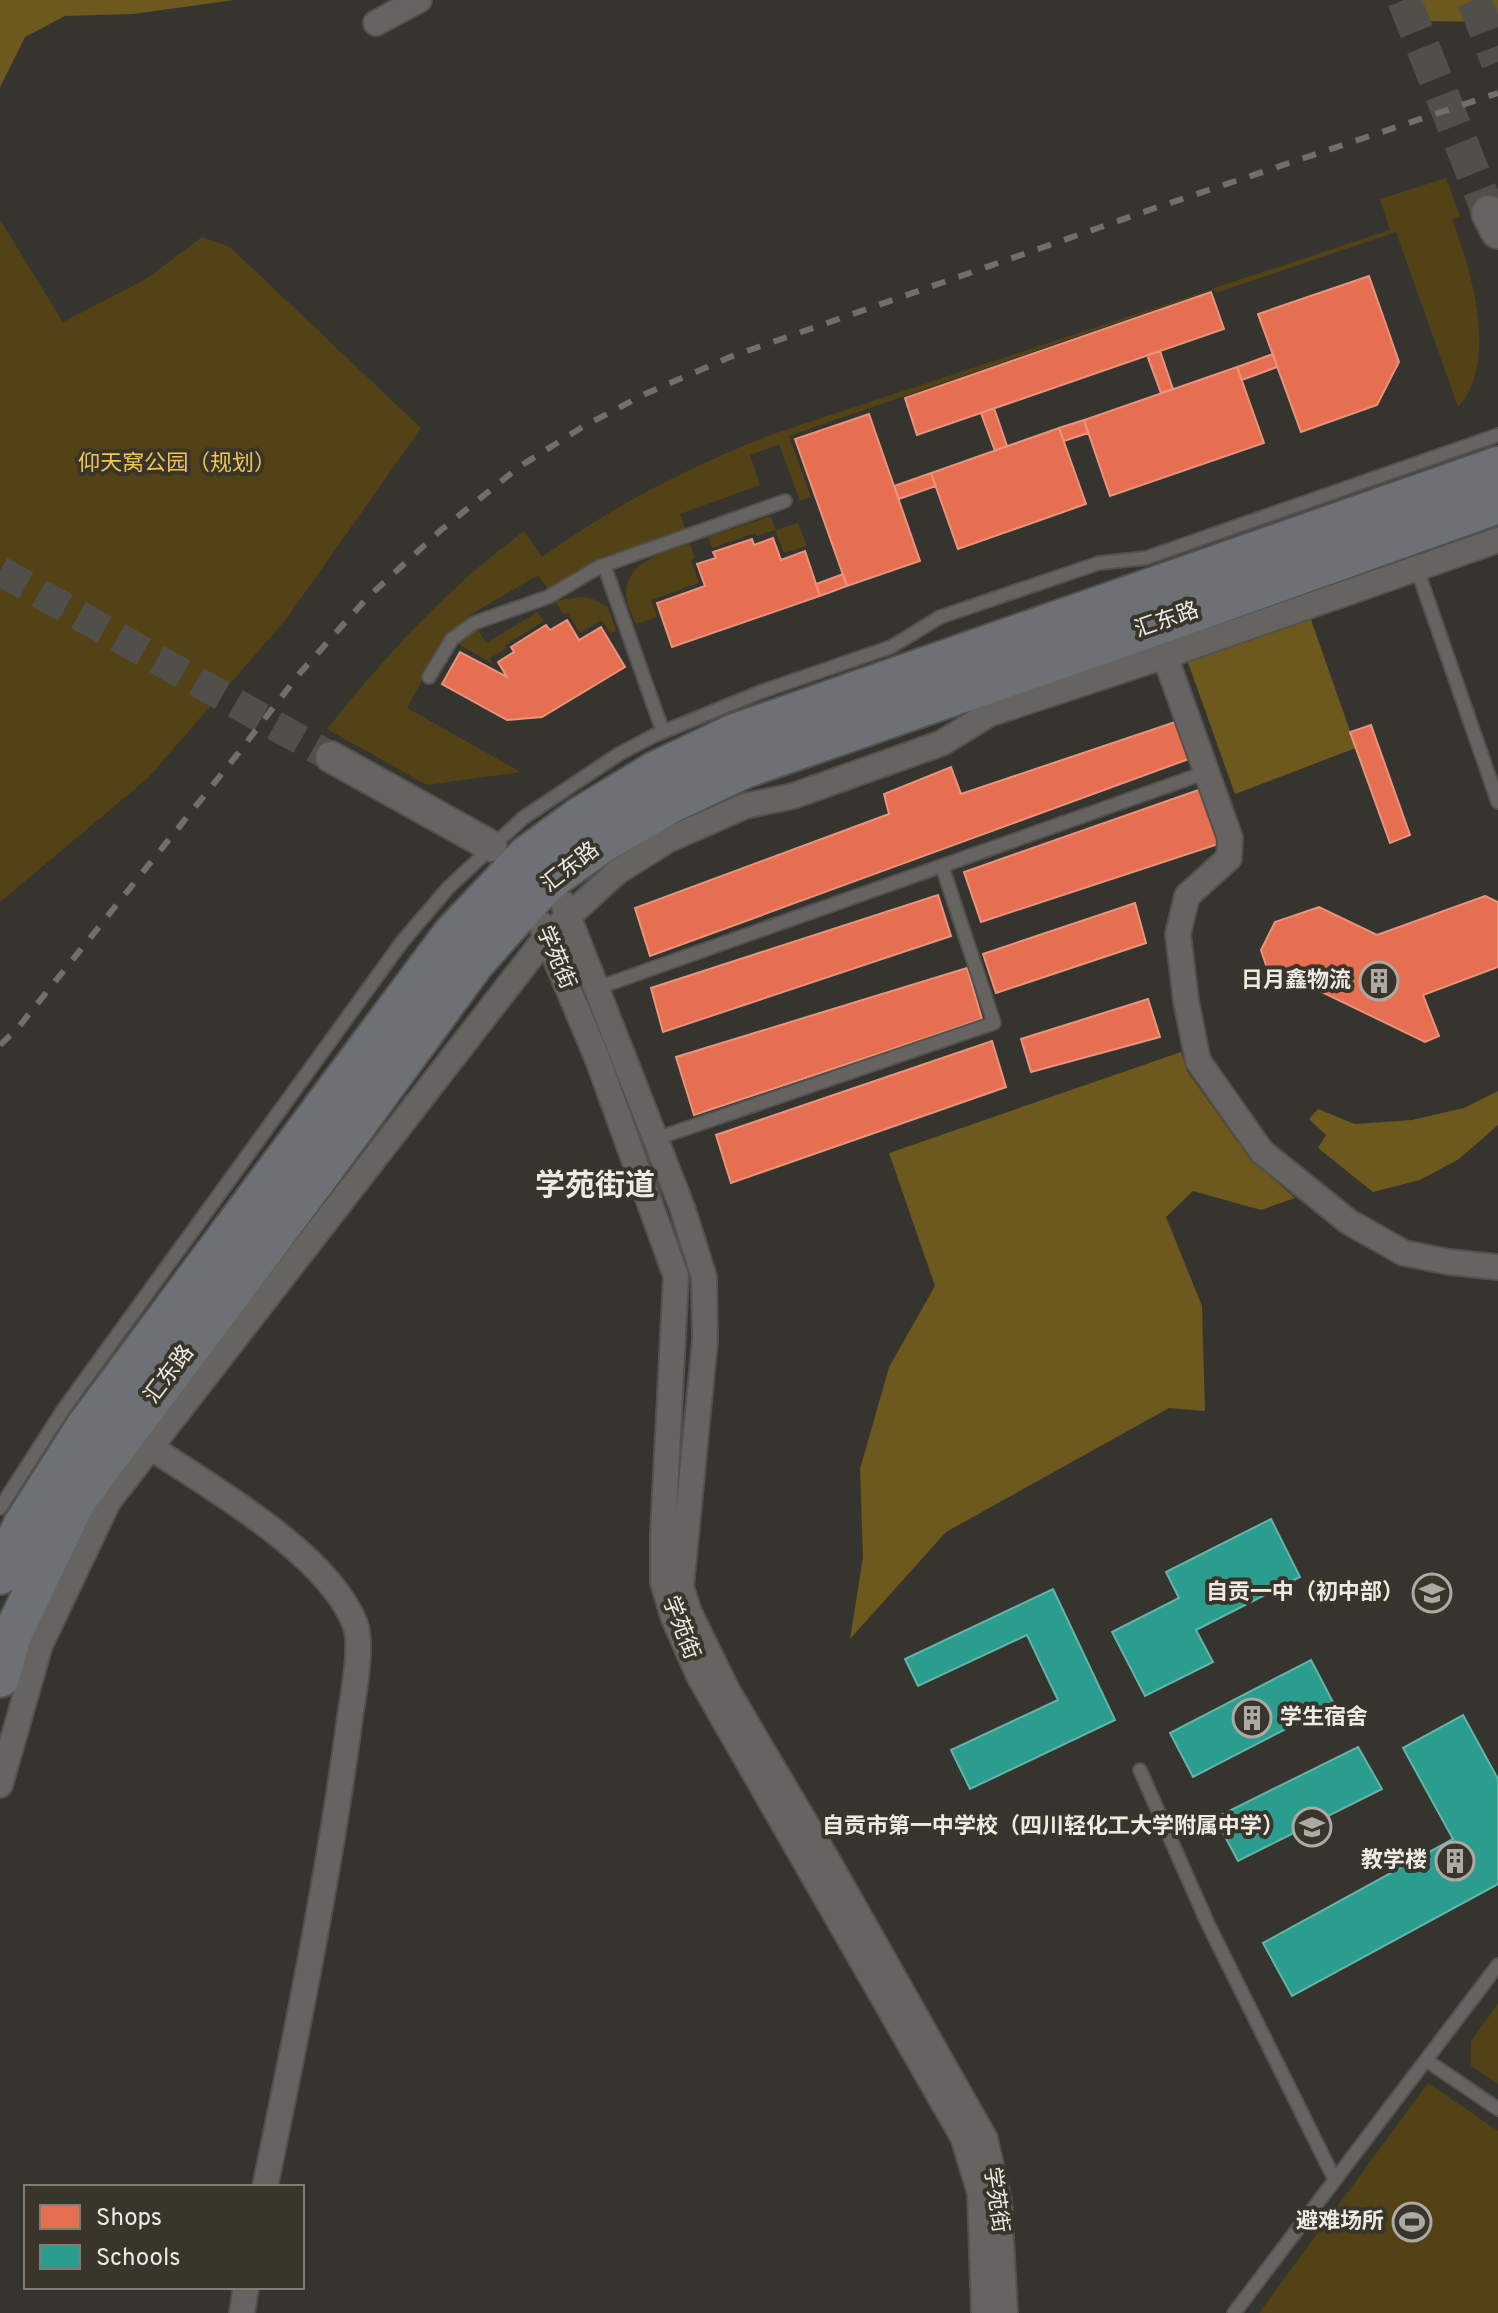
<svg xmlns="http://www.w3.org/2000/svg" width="1498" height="2313" viewBox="0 0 1498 2313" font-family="Overpass,'Noto Sans SC',sans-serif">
<rect width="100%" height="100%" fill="#36342e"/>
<path fill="#524215" d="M1446,178L1460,216L1452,220C1473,274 1498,364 1458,407L1396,232L1216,293L1214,289L789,436L811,497L800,501L779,444L750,455L760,485L680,514L686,532L549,590L538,575L470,615L442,644L407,708L521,772L427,785L327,729C389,652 444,591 524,531L542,557C618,503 687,468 773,434L1390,230L1380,199Z
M0,220L63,322L146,279L202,237L230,247L421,428L287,618L148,778L0,902Z
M771,516L776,530L798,523L807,546L784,553L775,530L757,536L755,533L712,548L708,537Z
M690,544L695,558L691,560L699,583L651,600L657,617L636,624C632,615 625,602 626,593C627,560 666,552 690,544Z
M580,597L593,599L608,607L616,631L610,633L602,620L580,633L568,613L563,614L555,601Z
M538,612L544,621L505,645L507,648L490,658L493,664L458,644L478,630L486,643Z
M1498,2004V2084L1471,2066V2041Z
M1428,2083L1498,2131V2313H1259Z"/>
<path fill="#6d581e" d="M0,0H234L133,14L65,16L25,37L0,87Z
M1410,0H1498V22L1418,21Z
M1309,614L1356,748L1235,794L1186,657Z
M1181,1052L1187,1071L1250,1159L1295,1198L1261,1210L1193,1191L1166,1217L1202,1306L1205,1411L1169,1408L946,1532L850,1639L863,1557L860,1469L889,1367L935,1286L889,1153Z
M1498,1091V1125L1459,1159L1420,1180L1373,1192L1318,1148L1326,1135L1309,1119L1318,1109L1355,1124L1412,1120L1464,1108Z"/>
<path fill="#e76f51" stroke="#e9947d" stroke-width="2" d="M1369,276L1399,362L1377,405L1301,432L1258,314Z
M1211,292L1224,329L917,435L905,398Z
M1160,351L1173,389L1161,393L1147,355Z
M1273,354L1277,367L1242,380L1237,367Z
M1237,367L1264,443L1110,496L1084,420Z
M994,408L1007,446L995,451L981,413Z
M869,414L920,561L847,586L795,439Z
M1084,420L1088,433L1064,441L1059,428Z
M1059,428L1086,504L958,549L931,473Z
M931,473L936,486L899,499L894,486Z
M773,538L781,560L805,551L820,596L672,647L657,603L705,586L697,564L716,558L713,552L752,539L754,545Z
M843,574L847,586L820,596L816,584Z
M567,620L579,640L601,627L625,667L542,717L507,720L442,684L460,652L507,677L498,662L514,652L511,647L546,625L550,630Z
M1187,718L1197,756L650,956L635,908L889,814L884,794L951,767L961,794Z
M1371,725L1410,835L1390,843L1350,732Z
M1207,787L1224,842L981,922L964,872Z
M938,895L951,936L663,1032L651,988Z
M1485,896L1498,902V967L1423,995L1439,1036L1425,1042L1266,965L1261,950L1275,922L1319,907L1377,935Z
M1135,903L1146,943L996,993L983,954Z
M967,968L982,1019L694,1115L676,1057Z
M1148,999L1160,1037L1031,1072L1021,1039Z
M992,1041L1006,1087L731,1183L716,1135Z"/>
<path fill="#2a9d8f" stroke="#64b4a8" stroke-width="2" d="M1271,1519L1300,1577L1196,1630L1213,1662L1145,1696L1112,1632L1179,1598L1166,1572Z
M1053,1589L1115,1720L970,1789L951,1750L1058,1700L1027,1635L918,1686L905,1659Z
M1311,1660L1334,1704L1193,1777L1170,1733Z
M1463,1715L1498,1779V1884L1292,1996L1263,1943L1453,1839L1403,1748Z
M1358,1747L1382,1789L1238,1861L1215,1818Z"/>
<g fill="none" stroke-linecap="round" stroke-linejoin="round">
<path stroke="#514f49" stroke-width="30" stroke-dasharray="30 15" stroke-linecap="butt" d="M0,571L331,757"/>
<path stroke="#514f49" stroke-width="34" stroke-dasharray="34 17" stroke-linecap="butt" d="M1404,0L1489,213
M1474,0L1498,62"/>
<defs>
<path id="service" d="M604,565L663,732
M1417,569L1498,802
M429,677L452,639L474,623L548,597L599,567L785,501
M597,988L1207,772
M655,1139L994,1023L942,866
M0,1508L63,1410L402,942L448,888L523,818L619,754L653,736L763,691L891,647L940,617L1099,563L1146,558L1498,435
M1140,1770L1208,1924L1335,2180
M1426,2060L1498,2109
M1234,2313L1498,1965"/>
<path id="minor" d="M376,23L419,0
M1165,656L1230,838L1229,858L1187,896L1178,934L1186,1001L1198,1061L1262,1152L1349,1222L1404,1253L1449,1262L1498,1267
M563,903L682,1207L704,1277L705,1340L681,1587L689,1612L728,1692L828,1861L985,2139L999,2201L1005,2313
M541,924L598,1060L676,1276L663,1534V1583L674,1619L699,1676L963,2137L980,2193L984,2313
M150,1447C212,1488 328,1554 355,1624C364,1649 351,1704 348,1732C327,1885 296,2036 265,2187
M0,1785L40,1645L108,1502L547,936L617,872L668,840L745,806L793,796L942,743L989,714L1165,656L1498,540
M242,2313L246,2287"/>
<path id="tertiary" d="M331,757L491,846"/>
<path id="secondary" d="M1489,213L1498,231"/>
<path id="primary" d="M0,1575L22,1526L85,1427L452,934L527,855L579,817L655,771L735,733L1498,466
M0,1678L12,1635L76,1501L325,1168L475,963L530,901L552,879L603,843L670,804L744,769L1182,617L1498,504"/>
</defs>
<use href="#service" stroke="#53514d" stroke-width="16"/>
<use href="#minor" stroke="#53514d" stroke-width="28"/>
<use href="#tertiary" stroke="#53514d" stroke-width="34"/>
<use href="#secondary" stroke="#53514d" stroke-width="38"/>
<use href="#primary" stroke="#53514d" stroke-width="42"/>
<use href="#service" stroke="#666460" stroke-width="12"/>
<use href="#minor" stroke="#666460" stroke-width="24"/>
<use href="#tertiary" stroke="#666460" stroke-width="30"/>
<use href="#secondary" stroke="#666460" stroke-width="34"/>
<use href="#primary" stroke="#6d7074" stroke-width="38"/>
<path stroke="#706f6b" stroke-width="6" stroke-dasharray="14 14" stroke-linecap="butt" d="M0,1045L17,1029L236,756L300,673L366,599L441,530L519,467L584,426L645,394L730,357L1155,208L1498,93"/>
</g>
<defs>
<symbol id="building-ring" viewBox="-11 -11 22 22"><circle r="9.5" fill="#39352b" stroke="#adaaa4" stroke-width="1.5"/><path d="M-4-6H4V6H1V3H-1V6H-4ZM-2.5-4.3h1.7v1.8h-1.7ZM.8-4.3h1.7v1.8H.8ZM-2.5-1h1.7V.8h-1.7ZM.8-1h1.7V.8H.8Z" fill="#adaaa4"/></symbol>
<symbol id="school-ring" viewBox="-11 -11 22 22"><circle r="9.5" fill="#39352b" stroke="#adaaa4" stroke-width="1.5"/><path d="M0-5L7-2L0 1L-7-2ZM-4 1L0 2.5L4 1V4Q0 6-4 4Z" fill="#adaaa4"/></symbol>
<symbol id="stadium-ring" viewBox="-11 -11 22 22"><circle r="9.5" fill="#39352b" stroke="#adaaa4" stroke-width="1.5"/><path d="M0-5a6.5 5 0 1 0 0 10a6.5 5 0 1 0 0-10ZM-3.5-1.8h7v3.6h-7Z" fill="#adaaa4"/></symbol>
</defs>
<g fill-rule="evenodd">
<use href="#building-ring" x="1357" y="959" width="44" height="44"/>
<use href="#school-ring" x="1410" y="1571" width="44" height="44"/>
<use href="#building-ring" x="1230" y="1696" width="44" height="44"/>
<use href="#school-ring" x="1290" y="1805" width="44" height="44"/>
<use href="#building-ring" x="1433" y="1839" width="44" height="44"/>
<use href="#stadium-ring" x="1390" y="2200" width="44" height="44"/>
</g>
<g text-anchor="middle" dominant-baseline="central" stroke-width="8" stroke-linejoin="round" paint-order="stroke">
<g font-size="22" fill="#f0c551" stroke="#39352b">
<text x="177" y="464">仰天窝公园（规划）</text>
</g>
<g font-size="22" fill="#edeae4" stroke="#39352b">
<text transform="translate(1167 621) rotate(-19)">汇东路</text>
<text transform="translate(571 868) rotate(-38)">汇东路</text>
<text transform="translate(555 958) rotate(67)">学苑街</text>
<text transform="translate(170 1375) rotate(-53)">汇东路</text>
<text transform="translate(680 1628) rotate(69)">学苑街</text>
<text transform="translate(995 2200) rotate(82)">学苑街</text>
</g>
<g font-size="22" font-weight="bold" fill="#edeae4" stroke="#39352b" text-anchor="end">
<text x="1351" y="981">日月鑫物流</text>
<text x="1404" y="1593">自贡一中（初中部）</text>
<text x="1280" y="1718" text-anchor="start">学生宿舍</text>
<text x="1284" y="1827">自贡市第一中学校（四川轻化工大学附属中学）</text>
<text x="1427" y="1861">教学楼</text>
<text x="1384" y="2222">避难场所</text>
</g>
<g font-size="30" font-weight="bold" fill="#edeae4" stroke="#39352b">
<text x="595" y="1187">学苑街道</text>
</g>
</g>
<rect x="24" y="2185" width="280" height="104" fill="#39352b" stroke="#817d75" stroke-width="2"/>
<rect x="40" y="2205" width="40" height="24" fill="#e76f51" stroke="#817d75" stroke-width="2"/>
<text x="96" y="2225" font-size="24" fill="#edeae4">Shops</text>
<rect x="40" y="2245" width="40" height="24" fill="#2a9d8f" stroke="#817d75" stroke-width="2"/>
<text x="96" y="2265" font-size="24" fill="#edeae4">Schools</text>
</svg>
